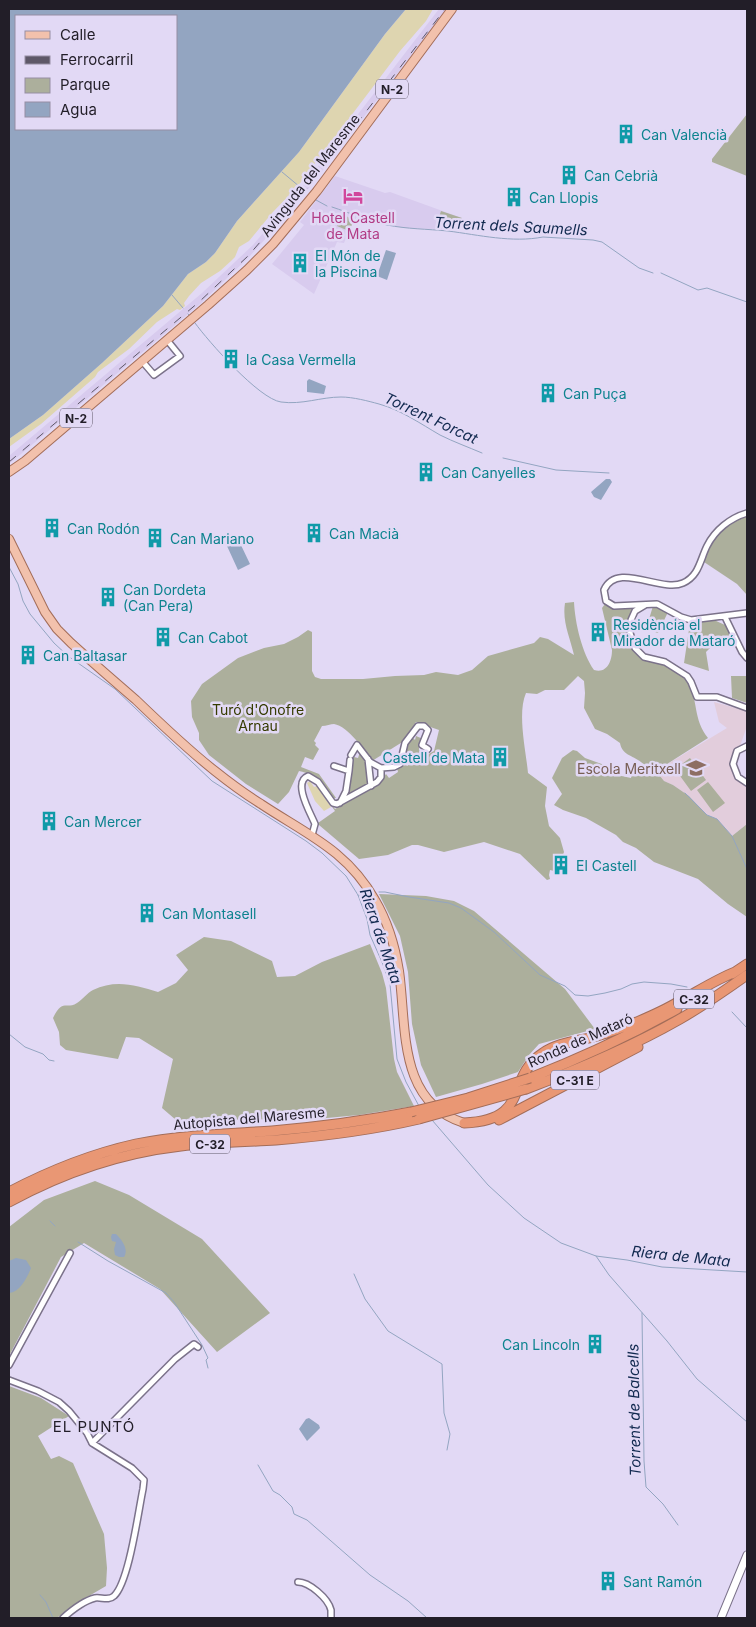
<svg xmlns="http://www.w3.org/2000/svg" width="756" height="1627" viewBox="0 0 756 1627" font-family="Inter,sans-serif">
<rect width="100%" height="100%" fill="#e2d9f5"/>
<path fill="#d8cbee" d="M439,9H447L309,188L286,216L249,257L200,304L9,464V456L202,293L253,245L295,196Z
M335,176L385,193L390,192L462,218L458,230L405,228L376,223L375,225L354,220L344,243L337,242L314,294L272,264L304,225L300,222Z"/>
<path fill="#e2cddc" d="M714,702L747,711V726L740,746L733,753L731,766L733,774L747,788V824L732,836L717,819L707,815L689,796L673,785L664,781L656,771L727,728L719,722Z"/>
<path fill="#acaf9c" d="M747,114V176L712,162V159Z
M441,211L462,218L458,230L437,223Z
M342,214L354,220L349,231L337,226Z
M747,516V595L737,584L704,562C709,539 725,525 747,516Z
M574,602C575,623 582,653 594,670C607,674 612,661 612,650L602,608L605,604L615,609H632C628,620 626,630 630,642C639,669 674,659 688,681C698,699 693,720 708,738L656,771L664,781L673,785L689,796L707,815L717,819L732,836L747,824V917L728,904L698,879L654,862L636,848L623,842L616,835L586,818L563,810L554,805L562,794L552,778L562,758L573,750L577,751L585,758L610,767L617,775L631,778L632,773L636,770L646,776H656C650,772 646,766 641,762C632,755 622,755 620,743L607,734L595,729L584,708L585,693L584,681L578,676L564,690H545L537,694L526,693C517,713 526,751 528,773L547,787L545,806L549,826L560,838L564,852L558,868H555L554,871L550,870L549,875L550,879L547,880L520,854L484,842L444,852L418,845H412L388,855L359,859L319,825L318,823L335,811L316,784L335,809L378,784L386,774L389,778L398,772L397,768L403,758L405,761L403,762L407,766L434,751L439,730L416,722L404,741L372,761C365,751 348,726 334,724C331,724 326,726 322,726L314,741L316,743L315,745L319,749L313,760L305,757L301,767L319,774L336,798H334C321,784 318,775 299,771L289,792L278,804L246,784L209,755L199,740V733L192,717L191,701L202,684L238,658L264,648L284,644L298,637L308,630L312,632V671L315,677L321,679H363L395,676L424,675L436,672L458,675L472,670L488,656L534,643L540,637L548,639L574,655C570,637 562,622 565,603Z
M653,606L668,612L658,633L646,629Z
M714,620L725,625L732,638L717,641L706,652L709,671L684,663L690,623Z
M731,676H747V703L732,698Z
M412,735L414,736L413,738L415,740L416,736L423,739L419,746V750L425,755L412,762L405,749Z
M360,752L365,756L369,784L345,799L352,759L354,757L358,758Z
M690,758L706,780L691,791L675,769Z
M708,782L725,803L713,812L697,790Z
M379,894L426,896L454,901L474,911L565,989L595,1029L539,1044L529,1055L518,1072L482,1084L436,1097L421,1065L412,1024L408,972L400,936Z
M204,937L231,941L272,961L277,977L295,976L322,962L370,944L382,973L386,988L394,1059L397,1072L414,1106L359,1115L316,1119L176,1120L162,1108L173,1059L139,1038L126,1037L118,1059L66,1050L60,1045L59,1032L53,1018C63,998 66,1010 77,1003C83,999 87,993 93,990C115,979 136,985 158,992L176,983L188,970L176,955Z
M95,1181L129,1195L202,1239L270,1313L217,1352L160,1289L84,1243L61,1257L9,1356V1227L44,1200Z
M9,1386L41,1398L69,1416L38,1436L51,1459L59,1456L73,1463L104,1534L107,1568L106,1586L77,1603L57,1618H9Z"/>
<path fill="#ded5b0" d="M406,9H433L426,21L400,51L298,186L272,213L249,241L239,247L235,257L231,261L220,271L201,283L189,296L184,303L185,306L180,310L177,309L157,322L129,349L98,372L95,377L41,424L9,447V439L43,415L102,363L163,306L188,274L206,262L215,253L237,221L299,152L385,34Z
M310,781L314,787L317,786L331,807L324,811L315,801L307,783Z"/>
<path fill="#93a5c1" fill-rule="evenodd" d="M9,9H406L385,34L299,152L237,221L215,253L206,262L188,274L163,306L102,363L43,415L9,439ZM16,16H176V129H16Z
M386,250L396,253L387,280L377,276Z
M309,379L326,386L324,394L307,392V381Z
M606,479H610L612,482L601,500L594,497L591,492Z
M239,541L250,564L238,570L227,546Z
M112,1234H116C122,1240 129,1249 124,1257H119L115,1255L114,1249L116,1242L112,1241L111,1237Z
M16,1258L26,1260L31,1268C27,1278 20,1292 9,1293V1261Z
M309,1418L319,1425L320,1428L307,1441L299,1429L306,1419Z"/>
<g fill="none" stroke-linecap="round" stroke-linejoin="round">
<path stroke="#93a5c1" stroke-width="1" d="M282,172L300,187
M316,200L327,206
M332,207C350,213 368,221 387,225C407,229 427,229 448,231C479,235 512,243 543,237L593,240L602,242L639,268L653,273
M661,273L698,290L707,288L747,302
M172,295L183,308
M188,314L189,315
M195,323C208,341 259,399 281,402C302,405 321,397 341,397C353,397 368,401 379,404C401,410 421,424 440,435C454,442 468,447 482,453
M503,458L556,470L609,473
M9,567L18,584L23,601L30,614L54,643L68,656L115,689L212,781L306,841L322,853L346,876L358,895L367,919L370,935L382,962L390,984L397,1059L406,1082L419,1106
M685,793L707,815L717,819L732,836L747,869
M379,892H385L409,897L449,903L461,908L494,932L540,975L565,986L575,995L588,996L605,993L621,989L632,984L644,982L671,984L687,987
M358,895L365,894
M732,1012L747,1028
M9,1034L25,1047L43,1054L49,1060L54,1061
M432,1120L488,1185L524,1218L561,1243L596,1256L627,1260L662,1267L747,1272
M50,1221L55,1226
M78,1242L108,1261L166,1293L174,1302L202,1345L208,1358L206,1360L208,1368
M596,1256L609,1275L667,1341L697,1379L747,1422
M354,1274L365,1299L388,1331L442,1364L444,1413L450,1434L447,1450
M642,1313L644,1461L646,1487L663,1504L678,1525
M258,1465L273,1491L280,1495L292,1507L294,1514L307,1520L370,1575L408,1601L427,1618
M40,1595L46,1602L53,1618"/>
<defs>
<path id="street" d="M142,361L154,375L180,356L167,340
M747,513C730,518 715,530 707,546C700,560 699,576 683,583C661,593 617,561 604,590L606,601L614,606L657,604L681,617L691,620L747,613
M645,605L635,611L631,620L630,633L635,648L644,657L665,662L687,676L691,682L697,697H717L747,708
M725,617L742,652L747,658
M747,746L737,751L733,764L738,777L747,783
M351,755L357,745L370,762L381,768
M368,759L371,786
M334,766L349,771L346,791L340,803
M381,768L394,767L400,764L405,743L418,726H424L428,730L422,745L428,749
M349,771L350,760
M312,835L315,824C311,814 292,782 308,776L318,782L333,803L337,804L377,782L381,777V768
M9,1365L70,1253
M9,1380L38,1391L59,1402L69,1411L87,1433L92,1443L132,1468L144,1480L143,1489C138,1513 129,1582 114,1596C109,1601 101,1597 95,1598C83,1601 72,1610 63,1618
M92,1443L175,1359L194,1344L198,1347
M298,1582C309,1582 328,1598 331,1610C331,1613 331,1615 331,1618"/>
<path id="secondary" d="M721,1618L747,1555"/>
<path id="primary" d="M9,472L25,461L208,305L247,270L273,244L317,191L452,9
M9,539L45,612L57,629L71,643C92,662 114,681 136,700C162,725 187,749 215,771C230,783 245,794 261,804C306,834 347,850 375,900C388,922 395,946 399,971C407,1027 397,1102 464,1123"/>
<path id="highway" d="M732,974L747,964
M530,1078C581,1058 629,1036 677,1009
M526,1089C579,1069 631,1047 680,1019C703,1006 725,990 747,975
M499,1120L638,1047
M464,1123C533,1120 504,1078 543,1053C558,1042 580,1041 597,1036C610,1032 624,1027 637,1022C651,1016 665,1010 678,1002C697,992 715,980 735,972
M9,1192C49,1171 91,1154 136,1144C181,1135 227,1134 272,1131C319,1127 365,1121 411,1112
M9,1202C62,1173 120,1153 181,1146C213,1142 244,1142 276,1140C324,1136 372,1130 419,1119"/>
</defs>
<use href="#street" stroke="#7b728a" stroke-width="8"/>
<use href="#secondary" stroke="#7b728a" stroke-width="9"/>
<use href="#primary" stroke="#a36d59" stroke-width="10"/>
<use href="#highway" stroke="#a36d59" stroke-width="11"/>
<use href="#street" stroke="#fff" stroke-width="5"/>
<use href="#secondary" stroke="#fff" stroke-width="7"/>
<use href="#primary" stroke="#f2c1ac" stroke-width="8"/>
<use href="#highway" stroke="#e99774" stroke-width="9"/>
<path stroke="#5e5868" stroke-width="1" stroke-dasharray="9 9" stroke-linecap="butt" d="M9,462L199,302L248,256L308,187L445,9"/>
<defs>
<path id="highway-bridge" d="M411,1112L468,1098L530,1078
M419,1119L526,1089"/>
</defs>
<use href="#highway-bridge" stroke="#a36d59" stroke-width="11" stroke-linecap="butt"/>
<use href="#highway-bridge" stroke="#e99774" stroke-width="9"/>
</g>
<defs>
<symbol id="building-bare" viewBox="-9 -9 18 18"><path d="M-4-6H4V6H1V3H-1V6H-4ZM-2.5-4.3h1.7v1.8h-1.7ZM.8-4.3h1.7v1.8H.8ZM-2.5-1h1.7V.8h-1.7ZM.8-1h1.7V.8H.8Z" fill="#0f9aa8" stroke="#e2d9f5" stroke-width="2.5" paint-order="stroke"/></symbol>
<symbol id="hotel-bare" viewBox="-9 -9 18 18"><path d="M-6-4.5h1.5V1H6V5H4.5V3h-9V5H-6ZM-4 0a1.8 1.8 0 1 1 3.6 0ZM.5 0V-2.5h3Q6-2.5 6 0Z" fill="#d1479c" stroke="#e2d9f5" stroke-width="2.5" paint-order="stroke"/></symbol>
<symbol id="school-bare" viewBox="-9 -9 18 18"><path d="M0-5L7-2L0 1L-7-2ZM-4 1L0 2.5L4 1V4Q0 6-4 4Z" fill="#8d6e63" stroke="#e2d9f5" stroke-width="2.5" paint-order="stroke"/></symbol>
</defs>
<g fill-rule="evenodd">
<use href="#building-bare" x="612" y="120" width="28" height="28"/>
<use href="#building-bare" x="555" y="161" width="28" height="28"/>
<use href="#hotel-bare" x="339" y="182" width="28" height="28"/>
<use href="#building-bare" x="500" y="183" width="28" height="28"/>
<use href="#building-bare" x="286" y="249" width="28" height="28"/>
<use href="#building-bare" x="217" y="345" width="28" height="28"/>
<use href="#building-bare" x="534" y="379" width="28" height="28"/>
<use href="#building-bare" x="412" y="458" width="28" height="28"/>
<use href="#building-bare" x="38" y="514" width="28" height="28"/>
<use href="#building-bare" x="300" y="519" width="28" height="28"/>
<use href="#building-bare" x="141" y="524" width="28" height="28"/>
<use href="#building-bare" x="94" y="583" width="28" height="28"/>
<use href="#building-bare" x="584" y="618" width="28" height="28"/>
<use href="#building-bare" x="149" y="623" width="28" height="28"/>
<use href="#building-bare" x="14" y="641" width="28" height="28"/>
<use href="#building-bare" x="486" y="743" width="28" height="28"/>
<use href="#school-bare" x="682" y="754" width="28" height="28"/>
<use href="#building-bare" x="35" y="807" width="28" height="28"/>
<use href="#building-bare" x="547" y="851" width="28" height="28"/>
<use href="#building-bare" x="133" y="899" width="28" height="28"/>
<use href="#building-bare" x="581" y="1330" width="28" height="28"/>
<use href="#building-bare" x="594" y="1567" width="28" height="28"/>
</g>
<g text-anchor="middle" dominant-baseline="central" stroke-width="5" stroke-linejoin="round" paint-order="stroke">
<g fill="#e2d9f5" stroke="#5c5666" stroke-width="1">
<rect x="376" y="79.5" width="32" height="19" rx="4"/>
<rect x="60" y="408.5" width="32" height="19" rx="4"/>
<rect x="674" y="989.5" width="40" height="19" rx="4"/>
<rect x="551" y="1070.5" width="48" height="19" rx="4"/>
<rect x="190" y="1134.5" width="40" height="19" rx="4"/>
</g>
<g font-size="12" font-weight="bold" fill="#221e28">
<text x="392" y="89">N-2</text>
<text x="76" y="418">N-2</text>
<text x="694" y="999">C-32</text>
<text x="575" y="1080">C-31 E</text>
<text x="210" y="1144">C-32</text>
</g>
<g font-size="14" fill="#0d838f" stroke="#e2d9f5" text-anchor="start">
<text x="641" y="134">Can Valencià</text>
<text x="584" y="175">Can Cebrià</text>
<text x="529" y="197">Can Llopis</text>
<text x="315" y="255">El Món de<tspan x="315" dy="16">la Piscina</tspan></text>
<text x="246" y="359">la Casa Vermella</text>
<text x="563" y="393">Can Puça</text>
<text x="441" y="472">Can Canyelles</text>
<text x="67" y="528">Can Rodón</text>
<text x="329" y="533">Can Macià</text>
<text x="170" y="538">Can Mariano</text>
<text x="123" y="589">Can Dordeta<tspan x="123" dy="16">(Can Pera)</tspan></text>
<text x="613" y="624">Residència el<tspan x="613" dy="16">Mirador de Mataró</tspan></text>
<text x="178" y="637">Can Cabot</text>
<text x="43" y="655">Can Baltasar</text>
<text x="485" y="757" text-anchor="end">Castell de Mata</text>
<text x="64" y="821">Can Mercer</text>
<text x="576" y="865">El Castell</text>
<text x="162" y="913">Can Montasell</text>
<text x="580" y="1344" text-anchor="end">Can Lincoln</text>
<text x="623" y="1581">Sant Ramón</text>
</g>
<g font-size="14" fill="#221e28" stroke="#e2d9f5">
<text transform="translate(310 175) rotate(-52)">Avinguda del Maresme</text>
<text transform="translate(580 1040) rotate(-24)">Ronda de Mataró</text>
<text transform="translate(249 1118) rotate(-5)">Autopista del Maresme</text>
</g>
<g font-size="14" fill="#b23c85" stroke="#e2d9f5">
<text x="353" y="217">Hotel Castell<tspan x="353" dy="16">de Mata</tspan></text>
</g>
<g font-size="14" fill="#353b00" stroke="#e2d9f5">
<text x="258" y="709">Turó d'Onofre<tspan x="258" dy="16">Arnau</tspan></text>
</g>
<g font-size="14" fill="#785e54" stroke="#e2d9f5" text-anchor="end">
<text x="681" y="768">Escola Meritxell</text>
</g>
<g font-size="15" font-style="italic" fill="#11294f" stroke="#e2d9f5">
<text transform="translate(511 226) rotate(3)">Torrent dels Saumells</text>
<text transform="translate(431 418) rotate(25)">Torrent Forcat</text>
<text transform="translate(381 936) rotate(71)">Riera de Mata</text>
<text transform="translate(681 1256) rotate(6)">Riera de Mata</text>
<text transform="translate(634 1410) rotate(-91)">Torrent de Balcells</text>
</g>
<g font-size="15" letter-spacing="1" fill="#221e28" stroke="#e2d9f5">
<text x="94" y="1426">EL PUNTÓ</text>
</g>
</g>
<rect width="756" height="1627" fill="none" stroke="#221e28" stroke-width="20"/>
<rect x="15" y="15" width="162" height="115" fill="#e2d9f5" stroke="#958ea3"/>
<rect x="25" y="31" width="25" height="8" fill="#f2c1ac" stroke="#958ea3"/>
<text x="60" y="40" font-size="15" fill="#221e28">Calle</text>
<rect x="25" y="56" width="25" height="8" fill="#5e5868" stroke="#958ea3"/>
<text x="60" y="65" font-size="15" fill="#221e28">Ferrocarril</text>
<rect x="25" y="78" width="25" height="15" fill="#acaf9c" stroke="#958ea3"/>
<text x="60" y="90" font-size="15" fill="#221e28">Parque</text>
<rect x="25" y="102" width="25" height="15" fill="#93a5c1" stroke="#958ea3"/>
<text x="60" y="115" font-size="15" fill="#221e28">Agua</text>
</svg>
